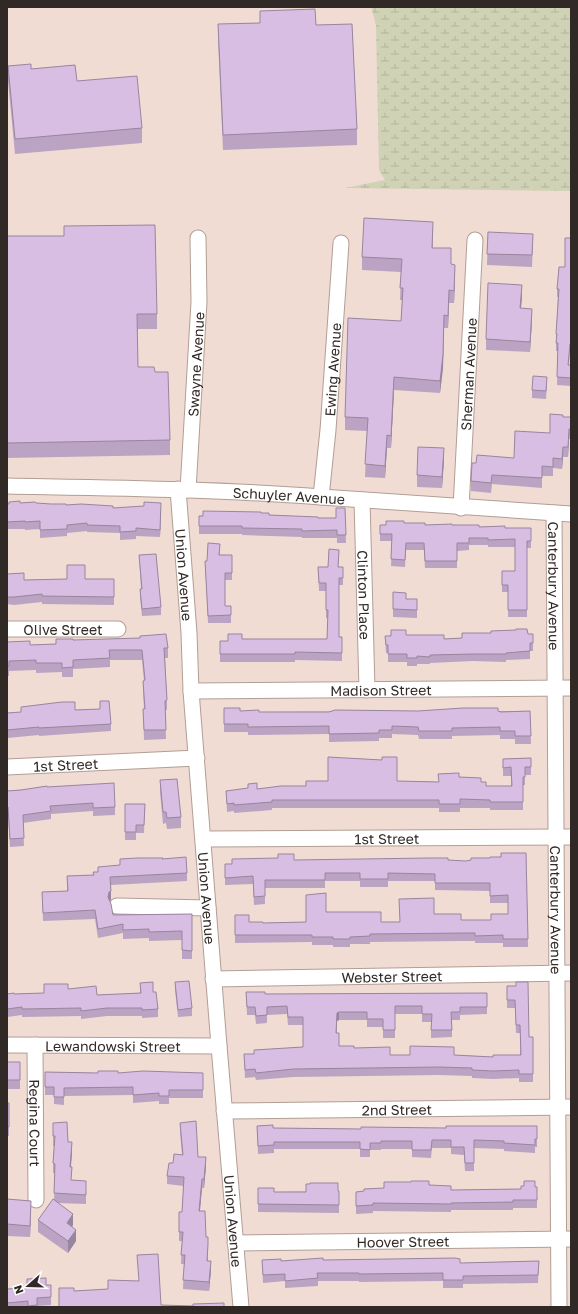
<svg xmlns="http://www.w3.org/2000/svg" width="578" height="1314" viewBox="0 0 578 1314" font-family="'Golos Text',sans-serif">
<defs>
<pattern id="wetland-marsh" width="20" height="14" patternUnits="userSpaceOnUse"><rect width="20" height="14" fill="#cfd2b5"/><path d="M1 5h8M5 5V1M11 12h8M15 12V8" fill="none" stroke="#b2b49c"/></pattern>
</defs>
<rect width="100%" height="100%" fill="#f1dcd3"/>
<path fill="url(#wetland-marsh)" d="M371,7H571V191L345,188L385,180L379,170L376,25Z"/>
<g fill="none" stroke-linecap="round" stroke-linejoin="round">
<defs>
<g id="minor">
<path id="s1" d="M7,486C112,488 216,489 321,497C404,502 487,509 571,514"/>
<path id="s2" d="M178,489L189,633L191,691L219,1046L241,1307"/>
<path id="s3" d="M188,490L199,302L198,238"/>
<path id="s4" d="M321,497L328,430L341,243"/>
<path id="s5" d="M362,500L367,690"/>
<path id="s6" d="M461,508L475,240"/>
<path id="s7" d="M554,513L559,1307"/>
<path id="s8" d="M7,629H118"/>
<path id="s9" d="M191,691L571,688"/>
<path id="s10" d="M7,767L197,758"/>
<path id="s11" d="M204,839L571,837"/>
<path d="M117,906L208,908"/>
<path id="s12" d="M213,979L571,973"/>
<path id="s13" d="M7,1045L219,1046"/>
<path id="s14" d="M35,1045L36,1200"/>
<path id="s15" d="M224,1111L571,1107"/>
<path id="s16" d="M235,1243L571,1239"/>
</g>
</defs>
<use href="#minor" stroke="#b19e95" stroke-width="17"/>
<use href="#minor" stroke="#fff" stroke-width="15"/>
</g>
<path fill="#bba3c3" d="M260,11L316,25L357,129V145L223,150L218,39V24L260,23Z
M8,66L31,69L77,81L142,128V143L15,154L8,81Z
M488,232L533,245L532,267L487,265Z
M433,234L432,248L451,264L455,277L454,303H449L448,328H444L443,368L440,393L394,390L391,448H387L385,478L365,477L367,431L345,430V417L401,321L402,300H400L401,272L362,270V257Z
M7,236L157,314V329H138V367L155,372L170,440V455L7,458Z
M571,238V352L570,351L569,365H571V386L557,385L558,351H556V334L558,297H557V289L565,267Z
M522,296L521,308L532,320L530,352L486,350V339Z
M547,385L546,399L532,398V390Z
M563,417H571V439H569L568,457H563L562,469L553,468V476H542V488L492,484L491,493L471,491V481L476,463L514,458L550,433Z
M444,460L442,488L417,487V475Z
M20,503L161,511L160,537L136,536V539L120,540V533L87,532V531L67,533V536L40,538V529L25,530V529H7V504Z
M345,508L346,543H337V538H302V537L242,535V534H199V516L261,513L269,515L318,518H336Z
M404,523L425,525L505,528H531V548H527V617H508V592H502V571H515V547H488V545H469V550L457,551V568H425L424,550H406L405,567L391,566L392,541H380V525H386Z
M220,552V555H232V580H225V606H231V623H208L205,561H207Z
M139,555L161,607V615L142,616L140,597V589H141Z
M339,557L338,567H343V585H339V637H342V661L295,660V662H220V641H228L242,639H327L328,618H326V591H319L318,567H328Z
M7,574L24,580L85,579H114V605L42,604V602L14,605L7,604Z
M393,592L406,599H417V618L393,617Z
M528,634L533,643V651H530V659L506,660V662L473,661L430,663V664H417V666H407V662H388V653H386L385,636L406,635L444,639Z
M73,640L168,648V658H165L167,700V710H165L166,739L144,740L143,709H144L143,690V681H144L142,660H110V667L73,669V677H62V672L36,673V670L9,671V676H7V642L30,645L56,644Z
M100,701L111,724V731L39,736V735L7,738V713L21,712V707L75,710L100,709Z
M224,708L240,711L259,712L418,711H530L531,744H515V739H500V735L452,736V739H419L418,735L392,734V738H379V741L329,742V734L248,735V732H224Z
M531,758V775H525V785H523V810H490V808H460V812H439V808H272V810L234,813V811L227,812L226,791L248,789V784L257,789L397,781L439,782L459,777L481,782L486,786H511V776H503V759Z
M160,780L181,817V828L167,829L166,823L163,824L160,792Z
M47,787L115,807V815L93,816V811L51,814V819L23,823L24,846L10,847L8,815H7V791L21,790Z
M125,804H145L144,833H136V840H125Z
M526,853L528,947H503V943H475V941H464L370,942V944H350V947H333V945H312V942L235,943V915L249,922L263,923L306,922L326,912L381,922H400L434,914L461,920H491L508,914V903H490V891L435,890V881H388V887H360V881H325V888H265V904L254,905L253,884L225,885V864H232V859L294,860L466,861L490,858Z
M120,859H162L187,873V881L111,885V900L109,901L113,915L192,914V959H182V940L149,941V938L123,939V933L98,938L95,919L43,921L42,892L67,891V876L93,875L98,872L120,866Z
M175,982L192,1008V1016L178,1017L175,990Z
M140,983L153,992L158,1009V1017L142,1018V1016H107L81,1019V1016L22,1017V1015L7,1017V994H14L44,993L68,989L97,995L140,993Z
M507,986H516L529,1037H533V1082H519V1078L493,1079L472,1078V1076L439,1075L293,1077L256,1080L255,1077L245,1078L244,1054H254V1050L303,1047V1025H288L287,1014L267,1015V1023L256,1024L255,1015H247L246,992L265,994L487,993V1014L460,1015V1020H452V1037L431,1038V1022H422V1014H395V1038H383V1027H367V1020H339L337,1021V1033L339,1046L390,1055H454L493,1057L520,1055V1033H516L515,1008H507Z
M7,1062H20V1089H7Z
M45,1072L98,1073H203V1098H169V1104H159V1101L133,1103V1095L64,1096V1105L54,1104V1095H45Z
M7,1103H9V1136H7V1166Z
M53,1123L68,1142L72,1152L71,1167V1180L86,1190V1204L58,1203L73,1225L72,1227L76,1241L68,1253L38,1232V1220L54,1200L55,1173H53V1163L54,1146H53Z
M180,1123L198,1157L206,1166L204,1188H202L200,1211L206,1237L208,1253V1261L211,1270L209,1291L183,1289L184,1264H181L182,1241H179V1212H182L184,1186L167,1184V1176L173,1163L182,1155L180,1131Z
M257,1126L273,1128L361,1129L446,1128L537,1126V1147H535V1153L504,1151V1149L474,1148V1171H465L464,1155L451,1154V1148H432L431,1158L412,1157V1149H381V1150H370V1157H360V1149H274V1153L258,1154Z
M7,1176L8,1185V1194H7Z
M429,1185L451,1190L521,1189L537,1187V1208H513V1210H451V1212L373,1211V1213L356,1214V1192L364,1191L384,1188Z
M258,1188L274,1192L339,1191V1213L258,1212Z
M7,1199L31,1212L30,1237L7,1236Z
M262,1260L281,1261L323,1260L460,1263L539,1261L538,1283L463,1284V1288H443V1281L359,1282V1281H318V1286L285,1288V1281L263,1283Z
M27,1279L46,1285L51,1297V1305L37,1306V1307H7V1289L27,1288Z"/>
<path fill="#98859f" d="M433,222V234L432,260V248Z
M455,265V277L454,303V291Z
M522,285V296L520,319V308Z
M449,290V303L448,328V316Z
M532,309V320L530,352V342Z
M444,315L443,368L440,393V381Z
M394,377V390L391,448V436Z
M569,429V439L568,457V447Z
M387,435V448L385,478V466Z
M563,447V457L562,469V459Z
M444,448V460L442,488V477Z
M161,503V511L160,537V530Z
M111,891V900L109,901L108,897L109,892Z
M339,1012V1020L337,1021L336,1041L337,1013Z
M72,1142V1152L70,1177V1167Z
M206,1157V1166L204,1188V1179Z
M202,1179V1188L199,1220V1211Z
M31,1201V1212L30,1237V1226Z
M73,1214V1225L67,1235V1223Z
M76,1230V1241L68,1253V1241Z
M211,1261V1270L209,1291V1282Z"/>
<path fill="#d9bee3" stroke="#98859f" d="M315,9L316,25L352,24L357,129L223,135L218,24L260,23V11Z
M31,64V69L75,65L77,81L137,76L142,128L15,139L8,66Z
M364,218L433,222L432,248H451V264L455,265L454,291L449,290L448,316L444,315L443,355L440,381L394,377L391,436L387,435L385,466L365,464L368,418L345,417L348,318L401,321L403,288H400L402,259L362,257Z
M155,225L157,314H137L138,367H154L155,372H168L170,440L7,443V236H64V226Z
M488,232L533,234L532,255L487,254Z
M565,238H571V344H570L568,365H571V378L557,377L558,343H556L557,334H556L559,289H557L559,267H565Z
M488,283L522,285L520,308L532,309L530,342L486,339Z
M533,376L547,377L546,391L532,390Z
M550,414L563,415V417H571V429H569L568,447H563L562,459L553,458V467L542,466V478L492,475L491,483L471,481L472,463H476L477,455L514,458L515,431L550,433Z
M418,447L444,448L442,477L417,475Z
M20,501V503L35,502L36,503L51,504H66V505L81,504L113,506V508L144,506V502L161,503L160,530L136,528V531L120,532V526L87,525V523L67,525V529L40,530V521L25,522V521L7,522V504H9V502Z
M336,508H345L346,535H337V530L302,531V529L242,528V526H199V516H203V511L261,512V513H269V515L318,517V518H336Z
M386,521H404V523H425V525L452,524V525H479V527L505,526V528H531V541H527V610H508V585H502V571H515V539L488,540V538H469V543H457V561H425L424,543H406L405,560L391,559L392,534H380V525H386Z
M208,543L220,544L219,555H232V573H225V606H231V615L208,616L205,561H207Z
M329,549L339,550L338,567H343V578H339V637H342V653L295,652V654H220V641H228V634H242V639H327L328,610H326V583H319L318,567H328Z
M156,554L161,607L142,609L140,589H142L139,555Z
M67,565H85V579H114V597L42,596V594L14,597H7V574L24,573V580L67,579Z
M393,592L406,593V599H417V610L393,609Z
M516,629H527L528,634H533V643H530V651L506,653V654H473L430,655V657L417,656V658H407V654H388V645H386L385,636H391V630H406V635H444V639L462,638V633H491V631L516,630Z
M166,634L168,648H164L167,700L165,701L166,730H144L143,709H145L143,681L145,680L142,650H109L110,658L73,660V667L62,668V663H36V660L9,661V666H7V642L30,641V645L56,644V639H73V640L140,638V636Z
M100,701H109L111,724L39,728V727L7,730V713L21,712V707L62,702H75V710L100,709Z
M224,708H240V711L259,710V712H329L335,710L418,711L463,708H498V711L501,712L530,711L531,736H515V731H500V727L452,728V731H419L418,727L392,726V730H379V733L329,734V726L248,727V724H224Z
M328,757L382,760V757H397V781L439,782L438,774L459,773V777L481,778V782H486V786H512L511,767L503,768V759L531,758V767H525V777H523V802H490V800L460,799V804H439V800H272V802L234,805V803L227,804L226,791L248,788V784L257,783V789L281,786H306V781H328Z
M177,779L181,817L167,818L166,812H163L160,780Z
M114,783L115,807L93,808V803L50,806L51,811L23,815L24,838L10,839L8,807H7V791L21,790L47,786V787Z
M125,804H145L144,825H136V832H125Z
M501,853H526L528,939H503V935L475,936V933H464L370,934V936L350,937V939H333V937H312V935H235V915H249V922H263V923L306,922V895L326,893V912H381V922H400L399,899L434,898V914H461V920H491V914H508V895L490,896V883H435V874L388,873V879H360V873H325V880H265V896L254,897L253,876L225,878V864H232V859L278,858V854H294V860L428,858H448V860L466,861L471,860V858H490V857H501Z
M186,857L187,873L110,877L111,891L109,892L108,897L111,904L113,915L192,914V951L182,950V931L149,932V929L123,930V924L98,929L95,910L43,913L42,892L68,891L67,876L94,875L93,872H98V867L120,865V859L137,858H163L162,859Z
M189,981L192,1008L178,1010L175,982Z
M153,982V992H156L158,1009L142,1010V1008H107L81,1011V1008L22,1009V1007L7,1009V994L14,993V994L44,993V984H68V989L96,986L97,995L141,993L140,983Z
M516,982H528L529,1037H533V1074H519V1070L493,1071L472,1070V1068L439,1067L293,1069L256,1073L255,1069L245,1070L244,1054H254V1050L303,1047V1017H288L287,1006L267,1007V1015L256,1016L255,1007H247L246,992H265V994L487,993V1007H460V1012H451L452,1030H431L432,1014H422V1006H395V1030H383V1019H367V1012H339L337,1013L336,1033H339V1046H354V1048L390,1047V1055H410V1046L454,1047V1055L493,1057V1055H521L520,1025H516L515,1000H507V986H516Z
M7,1062H20V1080H7Z
M98,1071H118V1073L143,1071L203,1073V1090H169V1096H159V1093L133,1095V1087L64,1088V1097H54V1087H45V1072L98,1073Z
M7,1103H9V1127H7V1158Z
M196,1121L198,1157H206L204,1179H202L199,1211H205L206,1237H208V1244L207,1261H211L209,1282L183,1280L185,1255H181L183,1232H179V1212H182L184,1177L167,1176L169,1163H173L174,1154L183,1155L180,1123Z
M67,1122L68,1142H72L70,1167H72L71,1180L86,1181V1195L54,1193L55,1164L53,1163L55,1136H53V1123Z
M273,1125V1128L361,1129V1127L446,1128V1126H537V1139H535V1145L504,1143V1141L474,1140V1163H465L464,1147H451V1140H432L431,1150H412V1141H381V1143H370V1150L360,1149V1142H274V1145L258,1146L257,1126Z
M411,1181H429V1185L451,1186V1190L521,1189V1186H524V1181H535V1187H537V1200H513V1202L451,1203V1204L373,1203V1205L356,1206V1192L364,1191V1189L384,1188V1182H411Z
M310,1183H338V1191H339V1205L258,1204V1188H274V1192H306V1184H310Z
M7,1199L31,1201L30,1226L7,1224Z
M53,1199L73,1214L67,1223L76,1230L68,1241L38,1220Z
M158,1254L161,1305L193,1306V1304L224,1303V1307H59V1288H74V1291L108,1289V1280L139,1281L137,1255Z
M323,1258V1260L455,1258L460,1259V1263L539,1261L538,1275L463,1276V1280H443V1273L359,1274V1273H317L318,1278L285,1281V1274L263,1275L262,1260L281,1259V1261Z
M46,1278V1285H51V1297L37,1298V1305L28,1306V1301L7,1303V1289L27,1288V1279Z"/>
<g text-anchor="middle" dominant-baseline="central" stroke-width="3" stroke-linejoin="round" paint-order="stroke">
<g font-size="14" fill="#312925" stroke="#fff">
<text stroke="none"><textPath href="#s3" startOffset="126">Swayne Avenue</textPath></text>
<text stroke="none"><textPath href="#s4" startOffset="128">Ewing Avenue</textPath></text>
<text stroke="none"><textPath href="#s6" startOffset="134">Sherman Avenue</textPath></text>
<text stroke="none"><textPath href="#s1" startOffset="282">Schuyler Avenue</textPath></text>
<text stroke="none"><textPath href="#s2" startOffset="86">Union Avenue</textPath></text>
<text stroke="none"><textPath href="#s7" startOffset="73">Canterbury Avenue</textPath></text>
<text stroke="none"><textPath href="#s5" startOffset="95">Clinton Place</textPath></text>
<text stroke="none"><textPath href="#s8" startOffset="56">Olive Street</textPath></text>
<text stroke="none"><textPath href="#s9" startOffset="190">Madison Street</textPath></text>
<text stroke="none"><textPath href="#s10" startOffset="59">1st Street</textPath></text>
<text stroke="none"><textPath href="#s11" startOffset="183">1st Street</textPath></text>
<text stroke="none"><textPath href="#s2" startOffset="410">Union Avenue</textPath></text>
<text stroke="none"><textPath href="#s7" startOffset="397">Canterbury Avenue</textPath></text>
<text stroke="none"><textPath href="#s12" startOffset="179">Webster Street</textPath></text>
<text stroke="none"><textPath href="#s13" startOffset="106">Lewandowski Street</textPath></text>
<text stroke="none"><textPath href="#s15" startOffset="173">2nd Street</textPath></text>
<text stroke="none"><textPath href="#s14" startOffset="78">Regina Court</textPath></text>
<text stroke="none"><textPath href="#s2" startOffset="734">Union Avenue</textPath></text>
<text stroke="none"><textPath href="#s16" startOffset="168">Hoover Street</textPath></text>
</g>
</g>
<rect width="578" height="1314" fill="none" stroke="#312925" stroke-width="16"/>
<g transform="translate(28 1286) rotate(250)" stroke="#ffffff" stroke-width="3" paint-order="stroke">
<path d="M0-3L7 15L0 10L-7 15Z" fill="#312925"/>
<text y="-6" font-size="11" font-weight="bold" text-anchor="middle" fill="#312925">N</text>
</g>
</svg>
